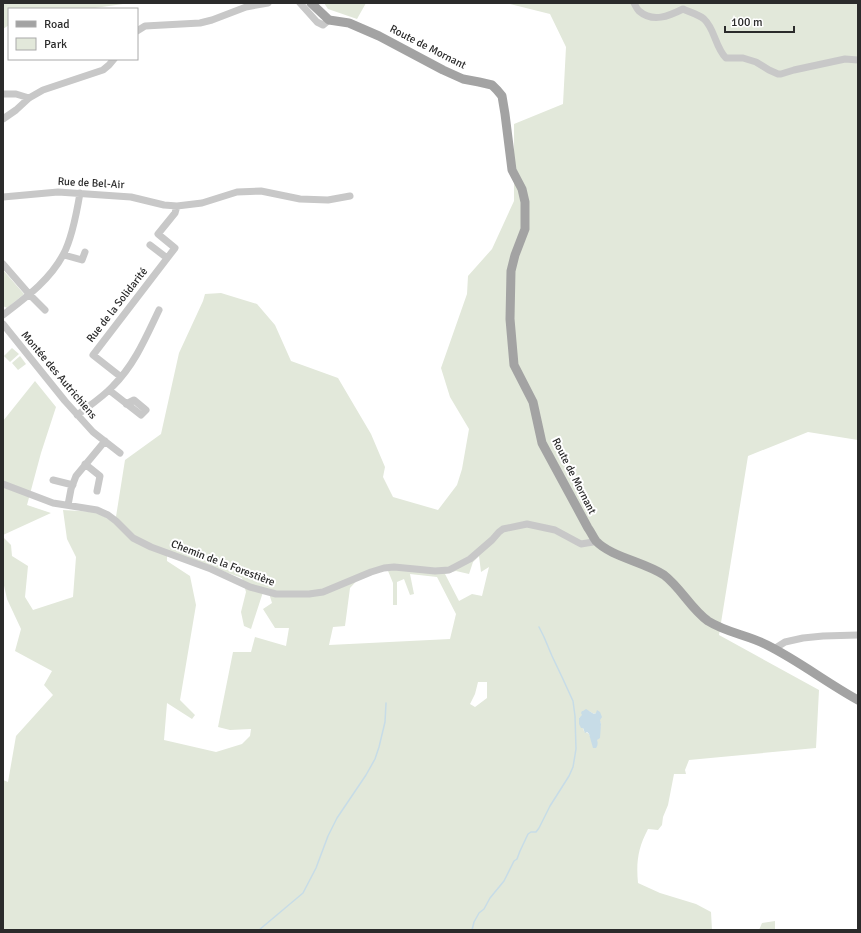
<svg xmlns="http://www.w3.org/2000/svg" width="861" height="933" viewBox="0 0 861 933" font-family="Signika,sans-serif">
<rect width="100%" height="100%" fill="#fff"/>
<path fill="#e2e8da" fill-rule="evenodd" d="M3,3H130L95,8L76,9H9V25L3,29Z
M324,3H366L357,19L328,9Z
M506,3H858V440L808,432L748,456L719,635L819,690L816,748L689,760L685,770L686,774H674L668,805L663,817L662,825L658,830L648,829C638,848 636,862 638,883L660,893L696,904L711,912L712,930H3V780L8,782L16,736L53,695L44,685L52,671L15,651L21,629L7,599L3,581V537L11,545L12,556L28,566L25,597L33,610L73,597L76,557L67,539L63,510L96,512L115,523L125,460L161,434L179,353L203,301L205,294L221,293L257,304L275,325L291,361L338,378L371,434L385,467L383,477L393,497L438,510L457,485L462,469L469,429L450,397L441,368L467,294L468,276L492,249L514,201V124L563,104L566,47L550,14ZM167,551L242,578L246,592L241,612L244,626L251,629L264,589L268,590L272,603L263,609L275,628H289L286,646L255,637L251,652H233L218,727L230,730L251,729L250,736L242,744L216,752L164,740L167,703L192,719L195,715L180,700L196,605L190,576L167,561ZM479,556L481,572L489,567L482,596L472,594L459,601L445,574L456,571L469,574L473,562ZM386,566L393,583V605H397V582L404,579L410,595L414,594L410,574L437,577L456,614L450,639L329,645L333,627L345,626L350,588L364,573ZM478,682H487V698L475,707L470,704L475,694ZM589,711L594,714L596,713L601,724L597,740L592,744V741L589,734L584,731L579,718Z
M3,270L24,294L7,308L3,306Z
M12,348L19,354L10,362L4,356Z
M20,356L26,364L18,370L12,363Z
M35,381L56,407L41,453L27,505L51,513L3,535V421Z
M775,921V930H759L762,923Z"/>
<path fill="#c7dce7" d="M586,709L594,714L596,713L597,710L600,712L602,717L600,720L601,724L600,738L597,740C598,743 598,745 596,748H593L589,734L587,732L585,733L583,728H581L579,724V718L582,715L581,713L582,711H583Z"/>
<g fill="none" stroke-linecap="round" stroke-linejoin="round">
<path stroke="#c7dce7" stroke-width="1.5" d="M259,930L303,893L316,868L328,836L337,818L366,775L375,759L379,747L385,722L386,703
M472,930L474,922L479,913L484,909L490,898L504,881L514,861L517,859L520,851L528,834L531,832H536L539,828L550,806L569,776L573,767L576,749L575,716L573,701L562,677L552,656L544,637L539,627"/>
<path stroke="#c8c8c8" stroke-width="7" d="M300,3L317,22L323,25L329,20
M634,3C635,5 637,9 639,11C653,23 669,16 683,9C689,12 698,14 704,19C715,29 715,47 726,58H743L756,62L769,70L778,74H781L794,70L845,59L858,60
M137,31L145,26L200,23L212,20L246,7L268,3
M3,94H16L29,98
M3,119L16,110L29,98L43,90L103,70L109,65L114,59
M3,197L58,192L131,197L164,205L177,206L202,203L237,192L261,191L300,199L328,200L350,196
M150,245L167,258
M64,255L82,260L85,252
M3,264L30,295L45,310
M3,315C25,298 49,281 63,255C72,239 77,211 80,193
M3,324L65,401L93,432L120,453
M121,377L93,355L175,248L158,234L175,213L177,206
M109,390L141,415L146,410L134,400L126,404
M77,415C89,406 103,397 113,386C135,364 146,337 159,310
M85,464L100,476L97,491
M53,480L73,485
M3,484L53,503L97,510L108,515L116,521L133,538L151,547L211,569L250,587L276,594H309L323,592L371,572L384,568L394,567L415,569L435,571L449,570L470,559L492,540L499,532L503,529L527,524L555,530L581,544L593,542L596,541
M68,505L71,489L76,476L105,441
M774,649L785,642L803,638L823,636L858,635"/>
<path stroke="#a3a3a3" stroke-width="9" d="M311,3L329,20L349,23L379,36L443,70L463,79L479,82L492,85L497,90L502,96L505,114L512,170L522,189L525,202V229L515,255L511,271L510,319L514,365L533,402L542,443L588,528C591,532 593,537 596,541C611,557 645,562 664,575C681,588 691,609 708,621C727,633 748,635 767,645C799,661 827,683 858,700"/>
</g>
<g text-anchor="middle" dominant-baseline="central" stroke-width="4" stroke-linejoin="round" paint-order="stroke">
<g font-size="11" fill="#2b2b2b" stroke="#fff">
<text transform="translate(428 47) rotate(27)">Route de Mornant</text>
<text transform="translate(91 183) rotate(3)">Rue de Bel-Air</text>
<text transform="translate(117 305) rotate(-52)">Rue de la Solidarité</text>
<text transform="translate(59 375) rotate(50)">Montée des Autrichiens</text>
<text transform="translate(574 476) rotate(63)">Route de Mornant</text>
<text transform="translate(223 563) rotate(21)">Chemin de la Forestière</text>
</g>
</g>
<rect width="861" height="933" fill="none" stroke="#2b2b2b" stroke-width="8"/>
<rect x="8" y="8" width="130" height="52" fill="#ffffff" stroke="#aaaaaa"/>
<rect x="16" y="21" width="20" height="6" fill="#a3a3a3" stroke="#aaaaaa"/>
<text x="44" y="28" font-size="12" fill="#2b2b2b">Road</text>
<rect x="16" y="38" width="20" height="12" fill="#e2e8da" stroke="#aaaaaa"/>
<text x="44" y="48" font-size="12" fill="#2b2b2b">Park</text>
<path d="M725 26v6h69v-6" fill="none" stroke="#2b2b2b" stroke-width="2"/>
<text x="731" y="26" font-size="12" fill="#2b2b2b" stroke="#ffffff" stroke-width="3" paint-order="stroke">100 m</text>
</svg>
